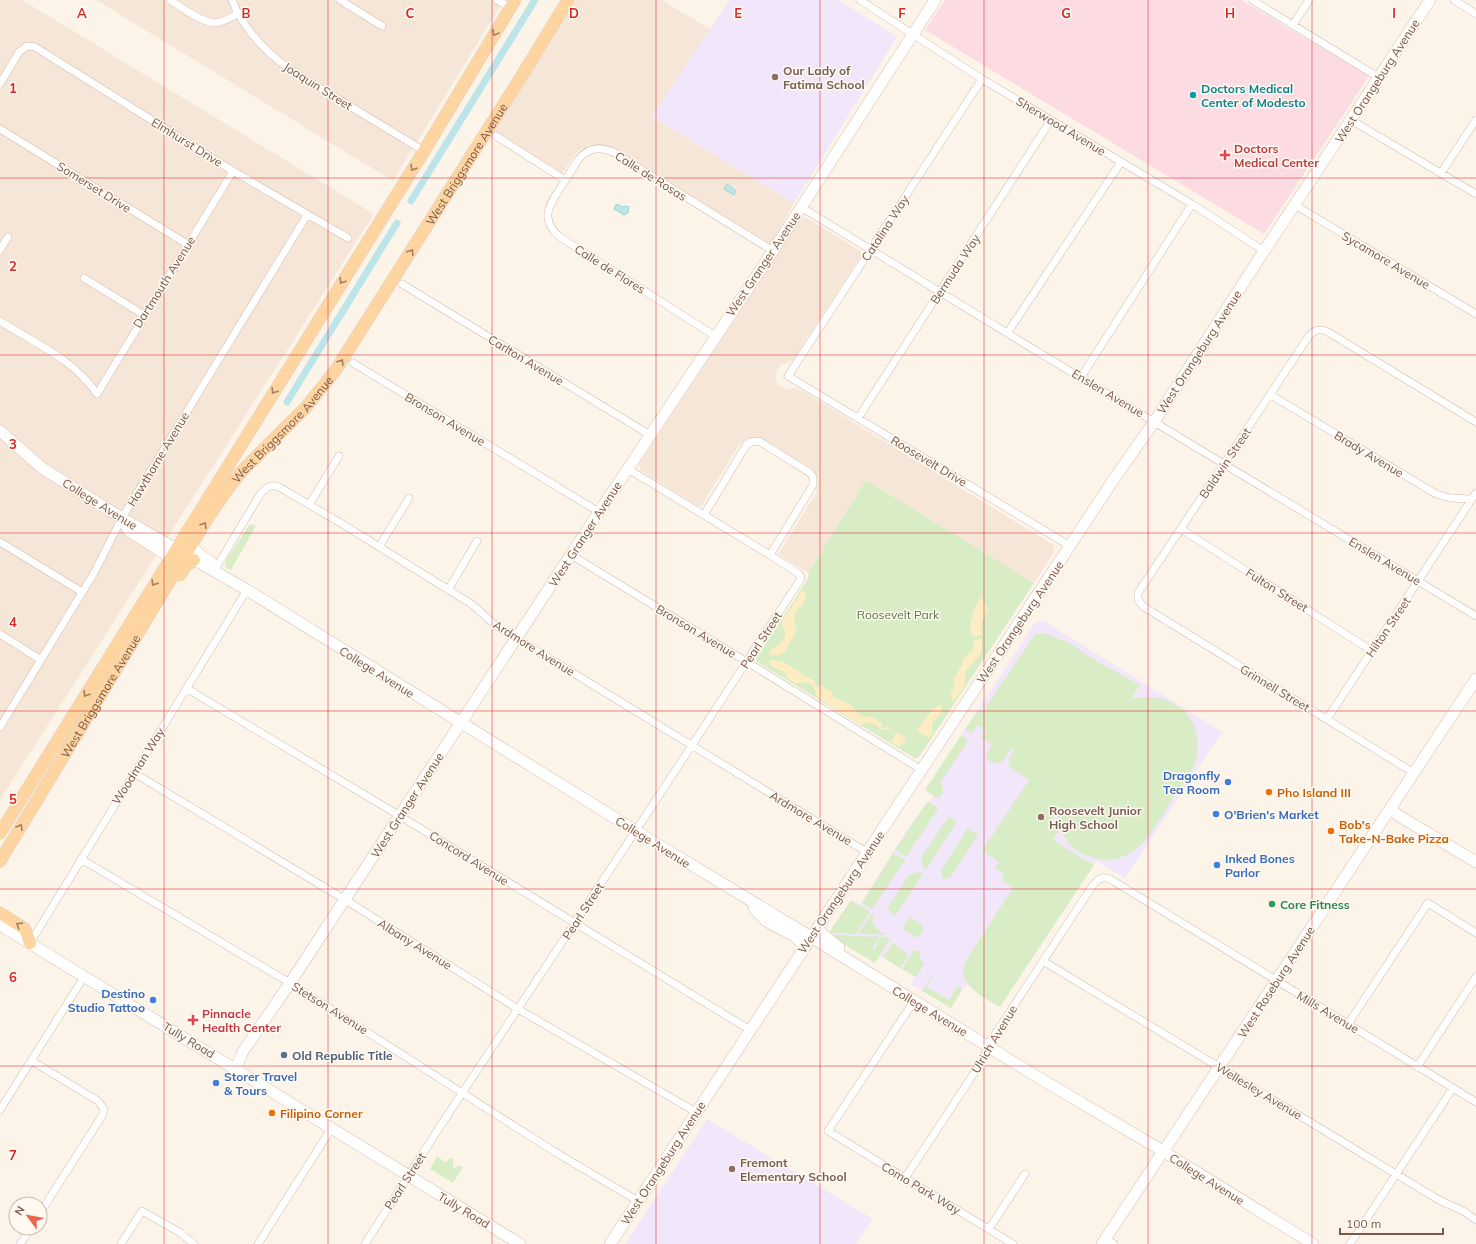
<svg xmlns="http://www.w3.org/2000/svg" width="1476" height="1244" viewBox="0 0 1476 1244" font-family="Mulish,sans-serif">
<rect width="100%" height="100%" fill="#fdf4e9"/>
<path fill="#f6e6d7" d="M0,0H22L374,214L0,800Z
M96,0H504L393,181Z
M574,0H661L710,29L652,117L794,203L770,246L603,145H588L577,152L561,175L493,131Z
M801,218H807L860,251L862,254L792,361L781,365L778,368L775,377L778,385L786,389L796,388L804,392L1052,544L1054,547V552L1034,583L866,480L808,573L781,556L779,553L816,493L818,485V478L815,472L810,467L759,437L747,439L739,445L701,506H698L640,470L639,464Z"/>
<path fill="#f1e6fa" d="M729,0H839L897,37L794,203L652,117Z
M1044,621L1222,732L1125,878L1096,861L1080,886L976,992L968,985L963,988L951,1008L911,984L915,977L880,956L875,963L829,933L851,900L860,905L909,827L928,801L930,802L933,796L925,790L1035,623Z
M707,1119L873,1219L856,1244H625Z"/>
<path fill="#fcdce2" d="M945,0H1241L1369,76L1264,234L925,30Z"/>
<path fill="#d8edc6" d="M866,480L1034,583L919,757L916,759L756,661V659L809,577L808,573Z
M250,524L256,526L231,570L225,567L226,560Z
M1045,633L1070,643L1088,656L1140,685L1131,699C1168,690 1203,713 1197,754C1195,771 1181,787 1171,801C1155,827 1138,864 1101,859C1092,858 1084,855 1076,850C1068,843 1062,835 1059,825C1058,821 1057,817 1056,814L1051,821L1052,824L1056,826L1058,832L1053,840L1094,865L1000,1007C986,999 969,991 963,974L965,972L963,971L965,963L970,954L1013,888L1005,883L1006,881L1005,880L1004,882L1001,880L1004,874L995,868L999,862L982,851L1029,780L1008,766L1011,762L1008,760L1014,750L1011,748L1003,761L996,764V762L992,763L987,759L988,757L986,755L992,745L981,737L985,730L978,725L972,733L965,729L977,712L983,711L1035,634Z
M961,735L967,739V742L940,783C946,789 942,793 939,799L925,790Z
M928,801L938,808V809L906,857L895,850Z
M949,816L957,821L926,870L924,869L921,858Z
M968,828L978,835L950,878L943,879L941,870Z
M893,853L905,860L872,909L862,903Z
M920,872L923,874L895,916L887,909L910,874Z
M851,900L870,912L856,934L835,933L830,931Z
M872,913L874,915L872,921L877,929L886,935L858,934Z
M910,917L923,926V930L917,938L902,929Z
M834,935L880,937L872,948L874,950L881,937H887L890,939L875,963L833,938Z
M893,943L909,955L900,968L883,957Z
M914,950L920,951V960L926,964L923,965L916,977L902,969Z
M934,972L935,973L926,987L949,1000L959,985L962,990L951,1008L922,991Z
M437,1156L445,1162L451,1158L453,1159V1167L455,1168L458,1165L463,1167L453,1183L430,1169Z"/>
<path fill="#feedc3" d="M802,591L807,594L803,602L804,604C793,609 795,617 795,627L797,628C795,634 786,652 781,654C777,656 773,655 769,655L771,650L784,640L785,632L781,623Z
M981,597L989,611C982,617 980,625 982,634L974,638C974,636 972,634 971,632C969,622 974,605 981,597Z
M981,638C985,658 974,658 966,671C964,676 966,679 965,684C964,688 955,699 952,703L951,693L955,685L953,680L962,665L963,659L972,651L974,641Z
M769,660L783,662L816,682L815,685L818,687L821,685L827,690H831L834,697C839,701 845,701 849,704C859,710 855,719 871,716L882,723L881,727L885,728L887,726L892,729L882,730C875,725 872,719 862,725L816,696C816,684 806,679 796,684L789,679L785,672C779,668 770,670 769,660Z
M940,704C944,715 937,716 932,723V734L929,738L917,731L927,716Z
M897,733L906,738L900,747L891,742Z"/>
<path fill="#bce5e9" stroke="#a2d6db" d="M727,184L736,191L734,195L724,189Z
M616,204L624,207L625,206L629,207L628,213L624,215L614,209Z"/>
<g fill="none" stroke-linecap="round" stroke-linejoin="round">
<path stroke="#bce5e9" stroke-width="7" d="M411,201L535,0
M287,402L397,223"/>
<defs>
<path id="street" d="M170,0C181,7 204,24 216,23C224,22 231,17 237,14
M232,0C243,29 267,53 292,71L424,151
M340,0L382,26
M497,0L511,8
M860,0L982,79L1192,204L1264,251
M1252,0L1378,77
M1454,0L1476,14
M1293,25L1309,0
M982,79L788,376L1070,546
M0,84L19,52L27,46L35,47L233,171L348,238
M1351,120L1476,194
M0,129L187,244
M496,136L565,180
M1441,173L1476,120
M1295,205L1476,314
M801,207L1043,355L1476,616
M0,250L8,237
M84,278L144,315
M402,284L650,435
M0,321C34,343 74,359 97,394L233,171
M1008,332L1121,162
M715,336L560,237C539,220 549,205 561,187C567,178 572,169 578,160C587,148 599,146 613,152L773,251
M353,363L599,512
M1081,377L1192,204
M1271,395L1436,494L1450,498L1472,499
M858,418L1051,120
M309,505L339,456
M704,515L747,444L751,442L759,441L810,473L813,477V485L770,555
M1181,529L1372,651
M0,542L82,592
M379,547L409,498
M571,555L747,662L922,770
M214,571L261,493C267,487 271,484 279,487L344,525L473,605L496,626L516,638L868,853
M448,590L477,541
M0,634L41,660
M186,688L400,816L750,1030
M1327,719L1476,493
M0,727L94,573L122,518L307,215
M134,773L344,899L518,1009L696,1112
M1414,773L1144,607L1138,600V593L1309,336C1314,330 1321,328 1328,332L1476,422
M81,859L290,983L555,1152L638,1201
M30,943L247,590
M1043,961L1439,1200L1465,1212L1476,1220
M914,1001L828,1131L1013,1244
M1348,1024L1428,903L1476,933
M32,1061L98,1101L104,1109L102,1116L40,1213
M1417,1067L1476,977
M0,1110L84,977
M905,1178L984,1058L987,1046L994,1036L1093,885C1098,879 1102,876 1110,879C1232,954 1354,1028 1476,1102
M989,1229L1025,1174
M1106,1239L1114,1244
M20,1244L31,1228
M121,1244L142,1211L179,1232L194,1244
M258,1244L331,1129
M365,1244L439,1128L664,788L800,580L801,577L798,573L770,555L628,469
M1350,1244L1453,1088"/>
<path id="secondary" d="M0,431L42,468L122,518L247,590L657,844L811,937L1031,1073L1156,1147L1313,1244
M122,518L128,530L164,553L169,559
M191,545L200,555L211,562
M1390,809L1399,816L1476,862
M754,908C757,912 761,916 765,920C777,929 798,933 804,948
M0,925L520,1244
M818,927L821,933L839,947
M236,1069L242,1053L290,983L599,512L773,251L935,0
M610,1244L895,810L1116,476L1154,422L1264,251L1430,0
M1102,1244L1476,679"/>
<g id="primary">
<path d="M180,575L186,566L194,560"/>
<path d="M0,833L424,151L515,0"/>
<path id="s1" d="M0,861L209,516L227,490L241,472L306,407L335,371L521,77L568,0"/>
<path d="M0,913L25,929L30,943"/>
</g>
</defs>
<use href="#street" stroke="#d1bbad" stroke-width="8"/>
<use href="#secondary" stroke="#d7bdad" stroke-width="12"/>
<use href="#primary" stroke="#dad1cd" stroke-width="13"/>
<use href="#street" stroke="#fff" stroke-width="7"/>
<use href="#secondary" stroke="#fff" stroke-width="11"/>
<use href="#primary" stroke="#fed5a0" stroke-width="12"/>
</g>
<defs><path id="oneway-chevron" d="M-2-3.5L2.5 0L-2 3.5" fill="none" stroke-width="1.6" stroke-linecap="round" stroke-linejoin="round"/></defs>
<g stroke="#a27e64">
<use href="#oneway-chevron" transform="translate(495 33) rotate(121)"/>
<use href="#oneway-chevron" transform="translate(413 168) rotate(122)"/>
<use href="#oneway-chevron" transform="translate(411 252) rotate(-58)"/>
<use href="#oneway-chevron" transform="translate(342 281) rotate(122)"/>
<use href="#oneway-chevron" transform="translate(341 362) rotate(-58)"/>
<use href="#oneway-chevron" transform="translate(274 391) rotate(122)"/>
<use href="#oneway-chevron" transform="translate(204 525) rotate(-58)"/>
<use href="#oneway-chevron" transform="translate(154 583) rotate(122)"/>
<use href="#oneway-chevron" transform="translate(86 694) rotate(122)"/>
<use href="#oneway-chevron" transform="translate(20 827) rotate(-59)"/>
<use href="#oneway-chevron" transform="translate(19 925) rotate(-148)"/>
</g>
<path fill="none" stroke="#d62828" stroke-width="1" stroke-opacity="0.55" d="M164,0V1244M328,0V1244M492,0V1244M656,0V1244M820,0V1244M984,0V1244M1148,0V1244M1312,0V1244M0,178H1476M0,355H1476M0,533H1476M0,711H1476M0,889H1476M0,1066H1476"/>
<g fill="#8d6e63" stroke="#fff9f1" stroke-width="1.5">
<circle cx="775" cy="77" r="4"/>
<circle cx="1041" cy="817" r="4"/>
<circle cx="732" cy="1169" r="4"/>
</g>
<circle fill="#0f9aa8" stroke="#fff9f1" stroke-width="1.5" cx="1193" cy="95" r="4"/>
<g fill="#e0444e" stroke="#fff9f1" stroke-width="1.5">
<path d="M1223 149h4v4h4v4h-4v4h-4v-4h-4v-4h4z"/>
<path d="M191 1014h4v4h4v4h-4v4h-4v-4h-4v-4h4z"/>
</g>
<g fill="#3f7fe0" stroke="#fff9f1" stroke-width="1.5">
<circle cx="1228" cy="782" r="4"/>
<circle cx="1216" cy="814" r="4"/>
<circle cx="1217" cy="865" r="4"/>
<circle cx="153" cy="1000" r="4"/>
<circle cx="216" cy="1083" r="4"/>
</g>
<g fill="#e8710a" stroke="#fff9f1" stroke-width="1.5">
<circle cx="1269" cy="792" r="4"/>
<circle cx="1331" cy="831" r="4"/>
<circle cx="272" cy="1113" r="4"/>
</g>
<circle fill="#2e9e5b" stroke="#fff9f1" stroke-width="1.5" cx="1272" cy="904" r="4"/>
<circle fill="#5c6f8a" stroke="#fff9f1" stroke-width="1.5" cx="284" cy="1055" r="4"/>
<g text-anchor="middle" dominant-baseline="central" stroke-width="3" stroke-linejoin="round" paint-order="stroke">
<g font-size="12" font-weight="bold" fill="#785e54" stroke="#fff9f1" text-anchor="start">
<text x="783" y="70">Our Lady of<tspan x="783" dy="14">Fatima School</tspan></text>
<text x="1049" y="810">Roosevelt Junior<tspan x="1049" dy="14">High School</tspan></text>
<text x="740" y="1162">Fremont<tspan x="740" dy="14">Elementary School</tspan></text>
</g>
<g font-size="12" fill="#7a594b" stroke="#fff9f1">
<text transform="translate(1377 81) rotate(-57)">West Orangeburg Avenue</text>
<text transform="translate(318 86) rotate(32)">Joaquin Street</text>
<text transform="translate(1061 126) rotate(31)">Sherwood Avenue</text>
<text transform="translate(187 142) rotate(32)">Elmhurst Drive</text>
<text stroke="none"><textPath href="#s1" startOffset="841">West Briggsmore Avenue</textPath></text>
<text transform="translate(651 176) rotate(32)">Calle de Rosas</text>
<text transform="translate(94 187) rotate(32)">Somerset Drive</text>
<text transform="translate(885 228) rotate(-57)">Catalina Way</text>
<text transform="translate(1386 260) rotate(31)">Sycamore Avenue</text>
<text transform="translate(763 264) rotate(-56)">West Granger Avenue</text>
<text transform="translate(610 269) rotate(32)">Calle de Flores</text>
<text transform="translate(955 269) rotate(-57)">Bermuda Way</text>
<text transform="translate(164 282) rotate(-58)">Dartmouth Avenue</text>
<text transform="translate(1199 352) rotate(-57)">West Orangeburg Avenue</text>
<text transform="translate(526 360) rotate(31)">Carlton Avenue</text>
<text transform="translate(1108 393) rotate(31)">Enslen Avenue</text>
<text transform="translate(445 419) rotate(31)">Bronson Avenue</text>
<text stroke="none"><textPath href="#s1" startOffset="517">West Briggsmore Avenue</textPath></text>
<text transform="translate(1369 454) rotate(31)">Brady Avenue</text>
<text transform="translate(158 459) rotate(-59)">Hawthorne Avenue</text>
<text transform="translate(929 461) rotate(31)">Roosevelt Drive</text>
<text transform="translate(1225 463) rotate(-56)">Baldwin Street</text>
<text transform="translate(100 504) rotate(32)">College Avenue</text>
<text transform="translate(585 534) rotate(-57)">West Granger Avenue</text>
<text transform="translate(1385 561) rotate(31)">Enslen Avenue</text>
<text transform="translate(1277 590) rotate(32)">Fulton Street</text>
<text transform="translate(1020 622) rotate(-56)">West Orangeburg Avenue</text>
<text transform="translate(1388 627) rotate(-56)">Hilton Street</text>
<text transform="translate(696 631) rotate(31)">Bronson Avenue</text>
<text transform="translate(761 640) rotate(-57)">Pearl Street</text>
<text transform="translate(534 648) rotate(32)">Ardmore Avenue</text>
<text transform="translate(377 672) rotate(32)">College Avenue</text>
<text transform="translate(1275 688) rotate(31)">Grinnell Street</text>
<text stroke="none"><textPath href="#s1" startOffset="193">West Briggsmore Avenue</textPath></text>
<text transform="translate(138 766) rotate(-58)">Woodman Way</text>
<text transform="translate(407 805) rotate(-57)">West Granger Avenue</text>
<text transform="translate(811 818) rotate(31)">Ardmore Avenue</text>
<text transform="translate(653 842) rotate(32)">College Avenue</text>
<text transform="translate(469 858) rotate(32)">Concord Avenue</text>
<text transform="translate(841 892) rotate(-56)">West Orangeburg Avenue</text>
<text transform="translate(583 911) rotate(-57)">Pearl Street</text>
<text transform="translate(415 944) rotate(32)">Albany Avenue</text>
<text transform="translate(1276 982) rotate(-57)">West Roseburg Avenue</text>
<text transform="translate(330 1008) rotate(32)">Stetson Avenue</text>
<text transform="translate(930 1011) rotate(31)">College Avenue</text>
<text transform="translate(1328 1012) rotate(31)">Mills Avenue</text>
<text transform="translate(994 1039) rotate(-59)">Ulrich Avenue</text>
<text transform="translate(189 1040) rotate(31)">Tully Road</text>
<text transform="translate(1259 1091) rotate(31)">Wellesley Avenue</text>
<text transform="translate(663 1163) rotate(-57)">West Orangeburg Avenue</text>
<text transform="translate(1207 1179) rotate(32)">College Avenue</text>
<text transform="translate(405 1181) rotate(-57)">Pearl Street</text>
<text transform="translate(921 1188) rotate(31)">Como Park Way</text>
<text transform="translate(464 1210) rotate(31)">Tully Road</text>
</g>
<g font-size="12" font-weight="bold" fill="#0d838f" stroke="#fff9f1" text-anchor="start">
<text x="1201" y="88">Doctors Medical<tspan x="1201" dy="14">Center of Modesto</tspan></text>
</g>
<g font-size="12" font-weight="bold" fill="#be3a42" stroke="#fff9f1" text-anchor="start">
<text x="1234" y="148">Doctors<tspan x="1234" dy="14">Medical Center</tspan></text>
<text x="202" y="1013">Pinnacle<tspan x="202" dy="14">Health Center</tspan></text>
</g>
<g font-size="12" fill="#547a3f" stroke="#fff9f1">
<text x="898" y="614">Roosevelt Park</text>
</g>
<g font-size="12" font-weight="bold" fill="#366cbe" stroke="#fff9f1" text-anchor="start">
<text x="1220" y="775" text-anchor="end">Dragonfly<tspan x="1220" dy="14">Tea Room</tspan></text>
<text x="1224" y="814">O'Brien's Market</text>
<text x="1225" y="858">Inked Bones<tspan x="1225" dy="14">Parlor</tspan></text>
<text x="145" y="993" text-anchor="end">Destino<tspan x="145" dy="14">Studio Tattoo</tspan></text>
<text x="224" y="1076">Storer Travel<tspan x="224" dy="14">&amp; Tours</tspan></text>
</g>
<g font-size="12" font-weight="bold" fill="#c56008" stroke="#fff9f1" text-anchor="start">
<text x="1277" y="792">Pho Island III</text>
<text x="1339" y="824">Bob's<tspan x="1339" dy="14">Take-N-Bake Pizza</tspan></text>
<text x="280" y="1113">Filipino Corner</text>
</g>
<g font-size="12" font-weight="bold" fill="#27864d" stroke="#fff9f1" text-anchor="start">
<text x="1280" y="904">Core Fitness</text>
</g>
<g font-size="12" font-weight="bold" fill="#4e5e75" stroke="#fff9f1" text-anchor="start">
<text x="292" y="1055">Old Republic Title</text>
</g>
</g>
<g font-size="13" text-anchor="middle" font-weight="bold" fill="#d62828" stroke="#fff9f1" stroke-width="3" stroke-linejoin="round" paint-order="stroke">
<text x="82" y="18">A</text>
<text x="246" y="18">B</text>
<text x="410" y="18">C</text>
<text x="574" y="18">D</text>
<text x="738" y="18">E</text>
<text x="902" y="18">F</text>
<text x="1066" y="18">G</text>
<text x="1230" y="18">H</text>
<text x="1394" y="18">I</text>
<text x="13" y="93">1</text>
<text x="13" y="271">2</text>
<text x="13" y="449">3</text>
<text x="13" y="627">4</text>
<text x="13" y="804">5</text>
<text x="13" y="982">6</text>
<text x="13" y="1160">7</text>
</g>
<g transform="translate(28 1216) rotate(302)"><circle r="19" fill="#fff9f1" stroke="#cab9af"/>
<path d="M0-3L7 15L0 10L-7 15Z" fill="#ec644a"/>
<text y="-6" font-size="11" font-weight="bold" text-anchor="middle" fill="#7a594b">N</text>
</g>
<path d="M1340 1228v6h103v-6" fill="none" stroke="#7a594b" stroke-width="2"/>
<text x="1346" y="1228" font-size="12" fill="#7a594b" stroke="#fff9f1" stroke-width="3" paint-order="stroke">100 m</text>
</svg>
